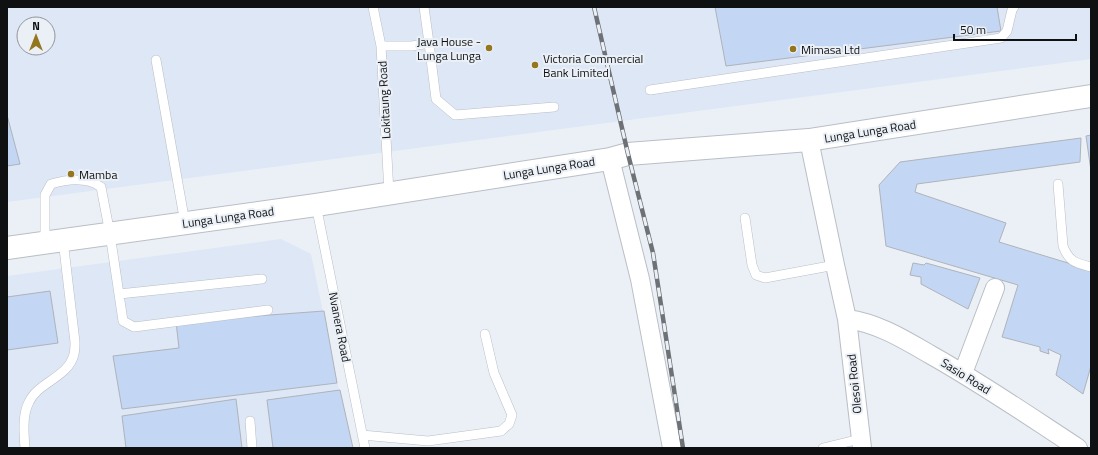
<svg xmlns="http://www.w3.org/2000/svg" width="1098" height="455" viewBox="0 0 1098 455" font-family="'Titillium Web',sans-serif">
<rect width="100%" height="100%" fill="#ebf0f7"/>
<path fill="#dee7f5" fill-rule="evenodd" d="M7,7H1091V59L7,202ZM24,24H48V48H24Z
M281,239L311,254L351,448H7V276Z"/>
<path fill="#c3d6f4" stroke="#afb3ba" d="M715,7H997L1001,31L726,66Z
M7,115L20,164L7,166Z
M1091,135V171L1086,136Z
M1081,138L1080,162L917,184L915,192L1006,223L999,242L1091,270V366L1083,394L1056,375L1061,355L1048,349L1049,354L1040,351V347L1002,337L1018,285L886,246L879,185L900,162Z
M913,263L924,265L926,263L980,278L968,309L921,284V277L910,275Z
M50,291L58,343L7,350V297Z
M324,311L337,383L122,409L113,356L179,348L176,322Z
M340,390L353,448H273L267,400Z
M236,399L242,448H126L122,416Z"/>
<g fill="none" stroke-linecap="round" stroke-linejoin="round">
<defs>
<path id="lane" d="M373,7L381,46L389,193
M424,7L429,43
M381,46H412L429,43L436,99L455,115L554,107
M156,60L185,223
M650,90L1001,38L1007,31L1012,10L1014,7
M1058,184L1063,246C1069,262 1076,263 1091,267
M316,205L365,448
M745,218L752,265L756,275L765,278L835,265
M45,243V195L51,184C68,179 87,177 101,187L110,234L123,321L134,327L268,310
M119,294L262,279
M250,421L252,448
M362,435L428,441L501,431L509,424L512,415L494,373L485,334
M25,448C24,434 22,415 29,402C38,382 69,377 74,354C75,350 75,346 75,342L63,240
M823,448L860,439"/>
<path id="street" d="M809,140L835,265L847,319L862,448
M610,159L640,279L672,448
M847,319C878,323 905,340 931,355C981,383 1029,416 1078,448
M963,373L995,288"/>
<path id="secondary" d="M7,248L316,205L610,159L628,154L809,140L1091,96"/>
</defs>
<use href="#lane" stroke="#babec5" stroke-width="10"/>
<use href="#street" stroke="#babec5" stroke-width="20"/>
<use href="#secondary" stroke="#babec5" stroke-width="24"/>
<use href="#lane" stroke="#fff" stroke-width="9"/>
<use href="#street" stroke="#fff" stroke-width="18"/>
<use href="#secondary" stroke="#fff" stroke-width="22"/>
<defs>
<path id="rail" d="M594,7L628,154L653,253L683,448"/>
</defs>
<use href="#rail" stroke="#6e7276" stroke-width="4.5"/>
<use href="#rail" stroke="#ebf0f7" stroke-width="3" stroke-dasharray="9" stroke-linecap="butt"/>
</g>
<g fill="#94761e" stroke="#ebf0f7" stroke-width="1.5">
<circle cx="489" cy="48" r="4"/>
<circle cx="793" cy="49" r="4"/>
<circle cx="535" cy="65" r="4"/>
<circle cx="71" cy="174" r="4"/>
</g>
<g text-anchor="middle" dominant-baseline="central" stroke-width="4" stroke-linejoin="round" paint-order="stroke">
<g font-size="12" fill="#0e1012" stroke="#ebf0f7" text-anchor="start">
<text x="481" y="41" text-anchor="end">Java House -<tspan x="481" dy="14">Lunga Lunga</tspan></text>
<text x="801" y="49">Mimasa Ltd</text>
<text x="543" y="58">Victoria Commercial<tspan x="543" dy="14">Bank Limited</tspan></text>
<text x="79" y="174">Mamba</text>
</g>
<g font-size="12" fill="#0e1012" stroke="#ebf0f7">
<text transform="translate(384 100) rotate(-93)">Lokitaung Road</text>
<text transform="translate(870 131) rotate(-9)">Lunga Lunga Road</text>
<text transform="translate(549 168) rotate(-9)">Lunga Lunga Road</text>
<text transform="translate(228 217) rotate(-8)">Lunga Lunga Road</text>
<text transform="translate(340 327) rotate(79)">Nvanera Road</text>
<text transform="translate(966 376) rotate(32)">Sasio Road</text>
<text transform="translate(854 384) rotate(-96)">Olesoi Road</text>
</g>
</g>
<rect width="1098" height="455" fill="none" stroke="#0e1012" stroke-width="16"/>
<g transform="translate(36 36)"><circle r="19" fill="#ebf0f7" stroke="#93969b"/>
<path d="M0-3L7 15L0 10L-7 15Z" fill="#94761e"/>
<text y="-6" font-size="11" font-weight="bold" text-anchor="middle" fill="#0e1012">N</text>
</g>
<path d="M954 34v6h122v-6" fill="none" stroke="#0e1012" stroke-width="2"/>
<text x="960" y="34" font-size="12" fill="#0e1012" stroke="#ebf0f7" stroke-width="3" paint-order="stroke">50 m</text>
</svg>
